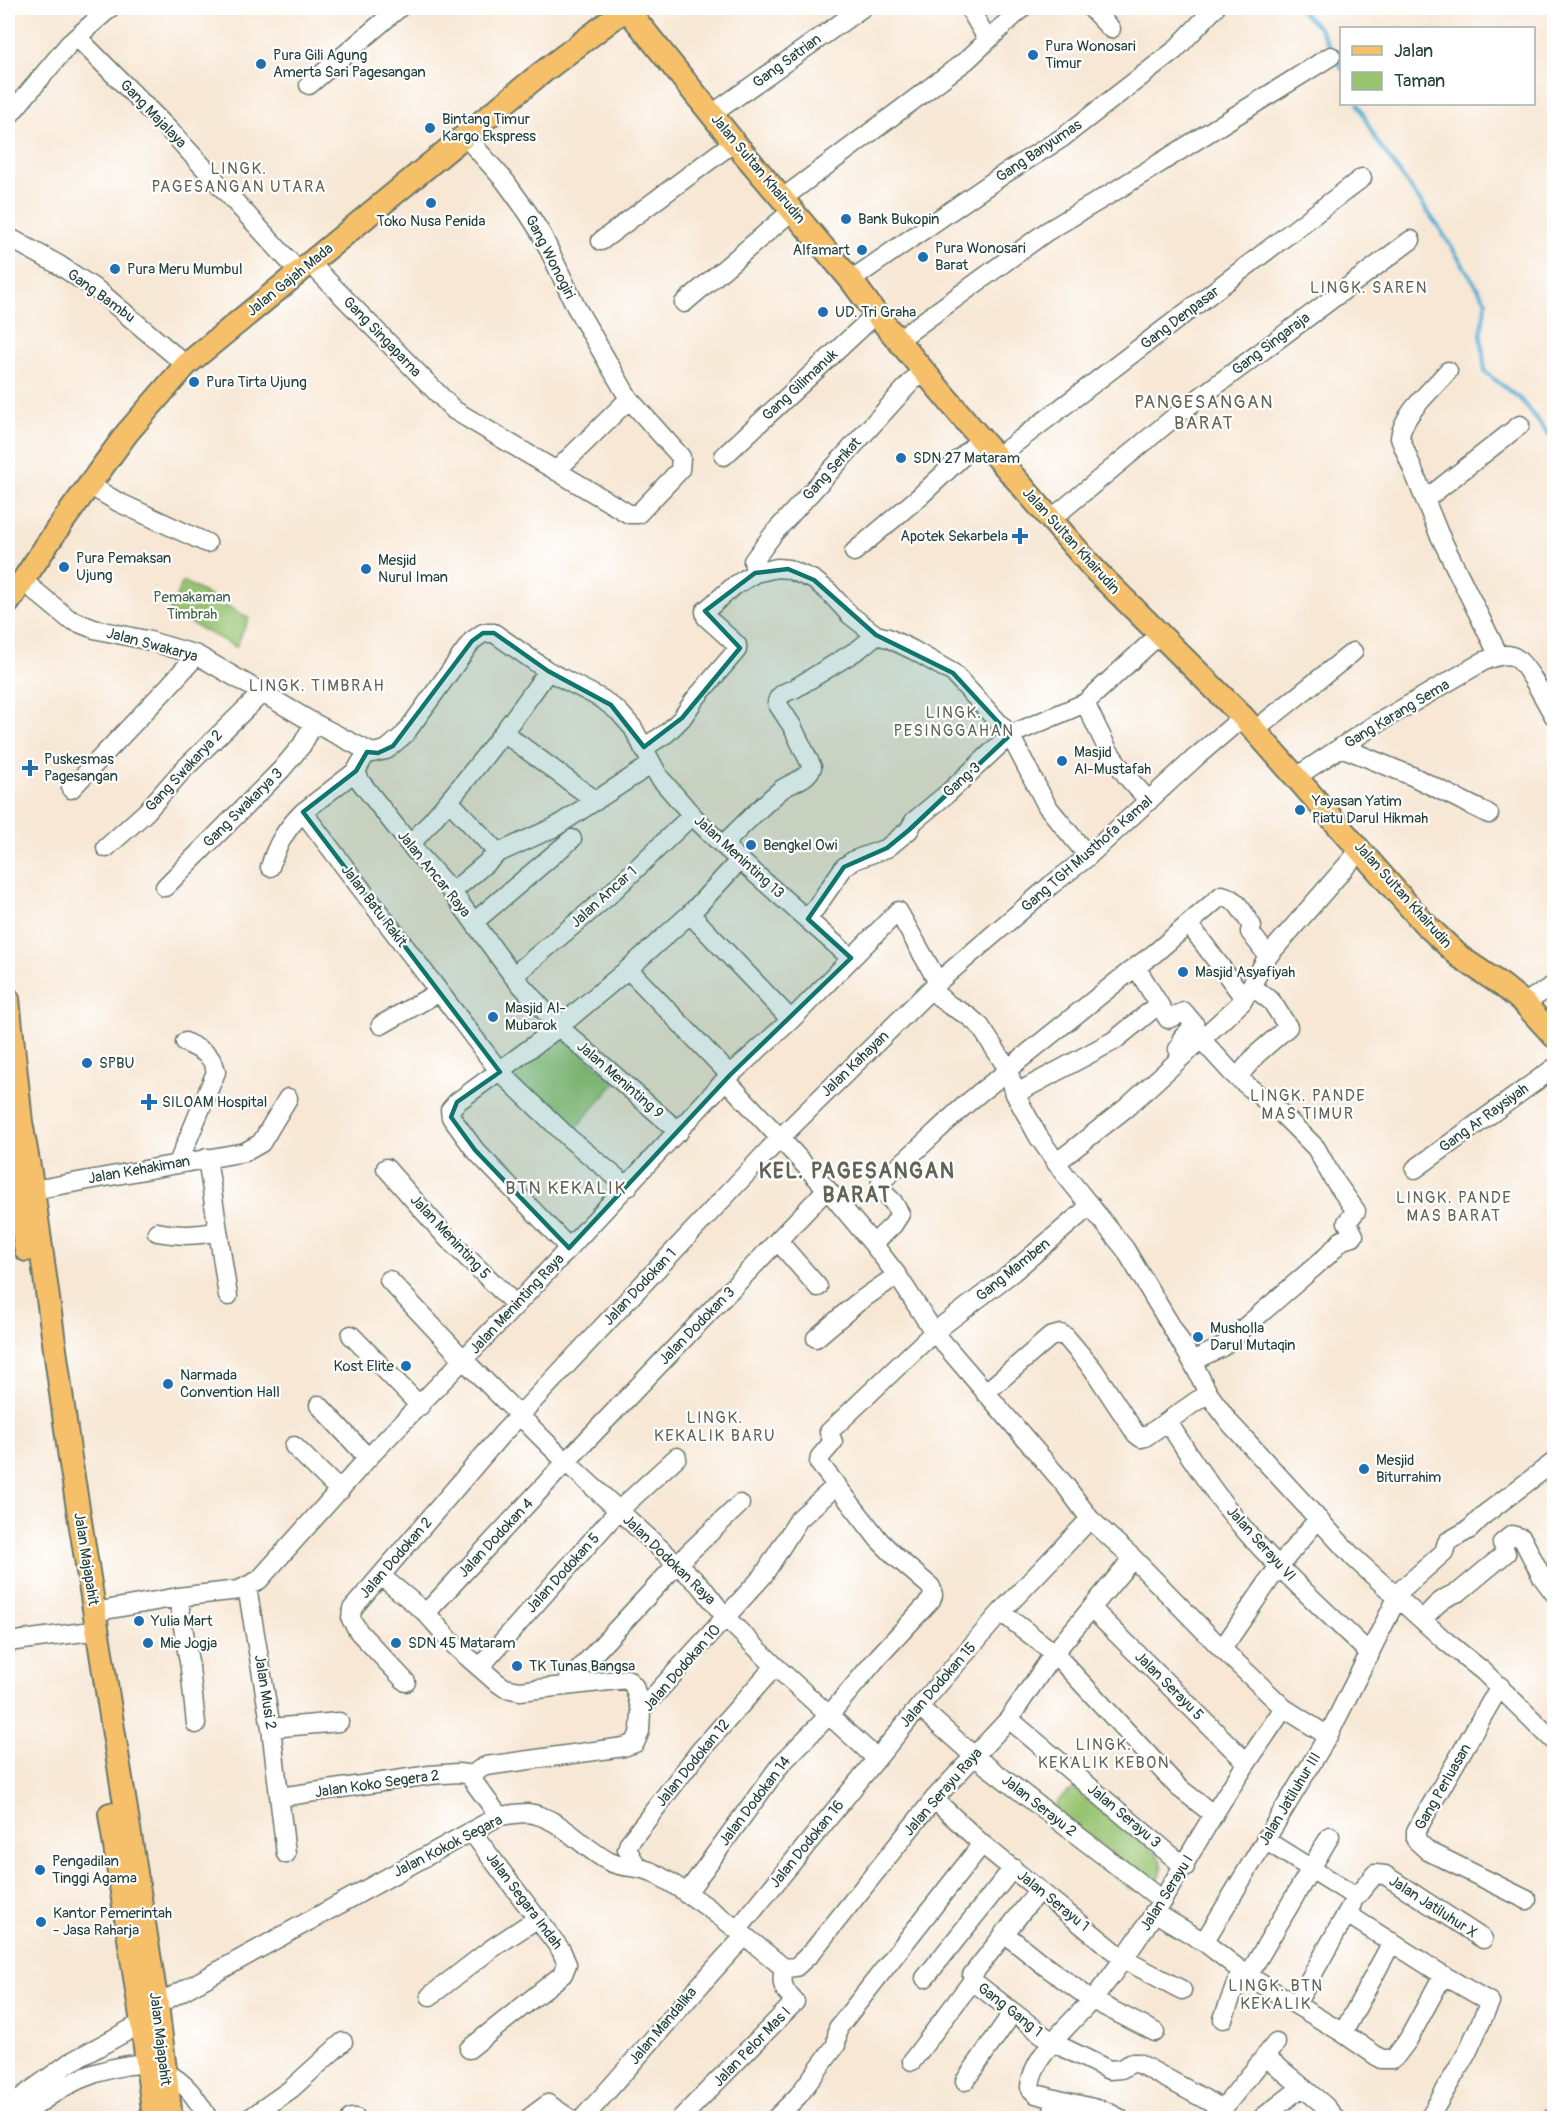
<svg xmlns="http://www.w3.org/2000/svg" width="1562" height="2126" viewBox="0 0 1562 2126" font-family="Pangolin,sans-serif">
<rect width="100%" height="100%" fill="#fff"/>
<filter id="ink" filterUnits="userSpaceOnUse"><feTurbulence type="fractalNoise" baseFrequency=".0167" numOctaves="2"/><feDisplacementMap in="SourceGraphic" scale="12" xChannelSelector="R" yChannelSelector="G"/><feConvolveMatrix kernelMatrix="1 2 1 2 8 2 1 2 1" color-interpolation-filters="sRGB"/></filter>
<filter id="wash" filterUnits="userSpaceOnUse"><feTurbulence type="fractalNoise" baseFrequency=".008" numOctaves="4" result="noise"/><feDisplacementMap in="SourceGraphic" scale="24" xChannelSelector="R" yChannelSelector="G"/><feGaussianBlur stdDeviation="1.35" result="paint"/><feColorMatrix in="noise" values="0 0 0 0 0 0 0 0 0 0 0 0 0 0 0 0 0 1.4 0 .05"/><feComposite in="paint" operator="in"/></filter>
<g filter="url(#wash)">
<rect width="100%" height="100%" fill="#f7e7d4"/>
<path fill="#98c472" stroke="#5c8053" stroke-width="1.5" d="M183,581L249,618L236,647L169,612Z
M556,1031L616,1082L574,1130L507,1073Z
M1072,1790L1078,1792L1158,1856C1170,1872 1149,1895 1131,1890L1049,1822C1050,1809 1060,1796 1072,1790Z"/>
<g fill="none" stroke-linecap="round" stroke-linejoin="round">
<path stroke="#59afd5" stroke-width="4" d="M1298,8L1320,29L1332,51
M1336,58L1342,69
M1358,104L1376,140L1440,229L1486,301L1481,335L1485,372L1520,399L1554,441"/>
</g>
</g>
<g filter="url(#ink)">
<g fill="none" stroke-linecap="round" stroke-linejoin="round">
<defs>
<path id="minor" d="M969,8L988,40
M1091,8L1111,29
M77,37L175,136L300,273
M309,85L399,8
M712,114L862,8
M8,117L69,44L110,8
M783,198L967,60L1022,8
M8,237L59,265L100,292L186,365
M601,241L734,142
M311,264L454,410L629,514H638L680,470L681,457L629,399L576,307L542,235L528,213L505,181L465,136
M851,280L1004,174L1062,138L1174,51L1215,8
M684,303L793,210
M898,340L1046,232L1115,191L1331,56
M1448,371C1432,390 1402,414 1400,438L1439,534L1499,656
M724,456L876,314
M997,457L1362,178
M556,471L629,399
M89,485L118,502L207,543
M1426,499L1520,425
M1050,520L1183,410L1411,240
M854,552L919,497L981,439
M755,573L753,561L774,533L923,369
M23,581L69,619L94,629L146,640L197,655L314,723L372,753L386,750L405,734L472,641L483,633H494L548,671L602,699L619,712L633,728L659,777L692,815L717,840L851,958
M1085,703L1108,750L1128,778L1149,801
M1255,730L1353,652
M504,733L596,801
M1341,747L1412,776L1489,814
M643,748L667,733L682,718L695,699L737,650V645L706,617L705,611L734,586L755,573L777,568L788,569L814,580L829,592L850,615L876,635L888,638L913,650L953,673L1010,735L1047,806L1088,856
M367,752L356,771L303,812L500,1072L570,1139L628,1187
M356,771L360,781L410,845L452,892L513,976L559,1027L679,1132
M1296,777L1376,724L1484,661C1493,658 1502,653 1512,656C1525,659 1546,703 1554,716
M71,789L167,688L197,655
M449,801L498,853
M410,845C460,790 505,732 548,671
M723,845C742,826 761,806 782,789C792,782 808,779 812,767L792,726L777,703C778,695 787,691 794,689L859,649L876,635
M106,848L146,812L181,772L262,693
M270,867C277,844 286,829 303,812
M165,887L281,770L302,745L314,723
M452,892L498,853L555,827L652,764
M690,914L791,1020
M808,919L844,867L854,860L887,848L909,830L914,821L948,793L1010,735L1085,703L1160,634
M474,922L572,839
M1189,924L1244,998
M1136,967L1168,1019L1184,1012L1195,1025L1182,1038L1183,1043L1178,1049L1180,1052L1182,1051L1185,1054
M628,969L730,1075
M513,976L608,896L692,815
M931,990L949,1005L967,1015L980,1026L1008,1069L1015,1094L1038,1136L1063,1172L1125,1249L1192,1361L1208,1393L1230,1423L1353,1557L1443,1639L1484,1672L1554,1741
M1524,1003L1554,985
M381,1025L439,992
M1008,1069L1129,972L1155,953L1222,895C1237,898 1244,914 1252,926L1250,932L1268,956
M1237,1078L1256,1055L1288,1027L1272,1002L1252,986
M726,1080L827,1189L873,1244L897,1275L934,1332L1065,1485L1090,1519L1133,1558L1222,1649L1284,1708L1328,1736
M1015,1094L1115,1040L1159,1004
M207,1158L228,1296
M178,1163L216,1072C213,1054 200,1050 185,1042
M1056,1163L1126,1108L1242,1002L1268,956L1361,849
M386,1168L449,1240L516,1305
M1415,1169L1554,1068
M33,1190L245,1152L261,1143L288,1098
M157,1232C179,1236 196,1236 218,1231
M778,1241L818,1287
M873,1244L893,1225L900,1214L893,1202L880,1189L881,1181C925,1146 962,1102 1009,1071
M569,1248L475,1150L451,1117L450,1110L457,1102L559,1027L628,969L690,914L740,860
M389,1280L464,1360L566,1462L702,1587L726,1618L775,1666L876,1758
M351,1335L420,1406
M816,1338L857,1303L897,1275
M1192,1361L1222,1347L1327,1256L1342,1240L1353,1237L1354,1235L1347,1222L1356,1211L1332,1177L1316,1148L1283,1115L1232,1073L1201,1039
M985,1393L1050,1337L1061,1334L1066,1337L1093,1369L1136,1434L1141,1438L1145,1437L1208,1393
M319,1405L368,1458
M1168,1422C1195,1465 1225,1510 1261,1548C1295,1584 1333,1618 1370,1654
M294,1446L340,1491
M381,1576L426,1613L455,1646L495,1681L505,1688L520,1691L627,1679L634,1686L641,1710
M247,1587L271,1728L286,1854
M178,1597L190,1668L196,1724
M1092,1609L1246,1762
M94,1612L178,1597L239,1590L259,1580L368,1458L516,1305L730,1075L791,1020L898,911L938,982
M1001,1612L1054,1653L1178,1787L1214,1815
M426,1613L566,1462L827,1189
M1423,1620C1434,1606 1443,1597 1459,1592L1506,1553L1502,1543L1512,1535L1522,1538L1542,1577L1554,1593
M8,1642L84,1632
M1222,1649L1279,1566L1318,1519
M480,1667L618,1511L677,1457
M406,1682L359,1632L351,1619L352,1609L501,1435L779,1139L938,982L1051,885L1085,859L1196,757L1243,717
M565,1685L677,1564L740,1504
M1500,1686L1423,1819L1416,1831V1840L1428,1851L1527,1900
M919,1707L974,1756L1163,1901
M1009,1719L1185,1867
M271,1728L339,1722
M280,1797L430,1775L458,1773L474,1775
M934,1799L982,1844L1125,1960L1182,1990
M499,1816L473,1781C474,1773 478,1769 486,1766L624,1747L635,1743L640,1731L641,1710L763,1576L799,1519L837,1485
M1265,1840L1356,1897L1375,1874L1385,1875L1483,1939
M637,1866L627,1849L629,1843L699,1752L775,1666
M1039,1890L972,1975L974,1982L1052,2042L1109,2070L1121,2069L1132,2063H1138L1223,2109
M686,1894L781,1764L830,1714L879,1656L931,1600L933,1595L931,1587L896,1557L879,1540L819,1463L820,1457L833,1442L829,1432L934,1332L1013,1272L1091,1205
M1154,1912L1204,1942L1248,1976L1343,2033L1381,2059H1392L1396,2056L1408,2040L1443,1975
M1347,1914L1443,1975L1490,2002L1467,2053L1429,2118
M738,1929L919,1707L1001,1612L1090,1519
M1004,1933L1045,1966L1092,2000L1155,2032
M1204,1942L1328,1736L1401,1590L1444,1552L1447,1542L1470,1529L1485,1514L1554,1462
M1248,1976L1330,1836
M925,1978L1013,1868
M430,1996L491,1949L538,1918
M1296,2004L1352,1904
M157,2005L499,1816C508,1815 518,1813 527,1813C559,1816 581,1847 608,1861C624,1870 639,1864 656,1874C702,1900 743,1934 784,1968L796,1967L811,1953L934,1799L1009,1719L1054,1653L1133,1558
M1223,2019L1241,1971
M1343,2033L1392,1942
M469,2049L563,1974L567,1964L561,1950L471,1831
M1265,2056L1325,2106L1335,2118
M912,2061L973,1980
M164,2071C187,2084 195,2096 208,2118
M965,2081L1013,2012
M1055,2099L1105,2111L1119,2118
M8,2107L69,2063L142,2023
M1216,2117L1276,2043
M21,2118C59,2085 95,2067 147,2063
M250,2118L291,2089L343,2042
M351,2118H356
M529,2118L548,2104L569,2118
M583,2118C638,2058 689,1995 745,1936
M681,2118L795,2002C784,1991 780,1984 784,1968
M776,2118L798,2096L836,2045L838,2028L982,1844
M1052,2118L1055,2099L1036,2094L1030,2088C1031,2054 1078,2018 1098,1993C1143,1937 1177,1875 1214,1814C1236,1778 1260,1743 1284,1708
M1262,2118L1302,2087
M1552,2118L1554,2117"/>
<path id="major" d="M626,8L734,142L851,280L876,314L969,425L1093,568L1243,717L1423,922L1460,957L1503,986L1524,1003L1554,1036
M8,603L56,531L127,433L186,365L535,78L627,8
M8,999L21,1122L33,1190L70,1458L157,2005L171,2118
M8,1139L26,1250
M110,1814L142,2023L154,2118"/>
</defs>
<use href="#minor" stroke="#6b786c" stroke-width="21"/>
<use href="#major" stroke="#6b786c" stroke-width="26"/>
<use href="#minor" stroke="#fff" stroke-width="18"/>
<use href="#major" stroke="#f6c06b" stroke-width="22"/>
</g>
</g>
<path fill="#0f766e" fill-opacity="0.2" stroke="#0f766e" stroke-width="4.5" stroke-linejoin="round" d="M788,569L814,580L876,635L953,673L1010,735L909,830L887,848L844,867L808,919L851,958L730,1075L569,1248L475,1150L451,1117L457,1102L500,1072L303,812L356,771L367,752L378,753L393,746L472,641L483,633H494L548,671L611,705L644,747L682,718L740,648L705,611L755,573Z"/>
<g fill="#1f6fb2" stroke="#fff" stroke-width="2">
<circle cx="1033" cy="55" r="6"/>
<circle cx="261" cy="64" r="6"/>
<circle cx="430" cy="128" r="6"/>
<circle cx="431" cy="203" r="6"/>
<circle cx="846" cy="219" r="6"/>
<circle cx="862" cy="250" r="6"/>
<circle cx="923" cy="257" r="6"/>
<circle cx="115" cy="269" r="6"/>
<circle cx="823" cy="312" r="6"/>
<circle cx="194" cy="382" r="6"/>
<circle cx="901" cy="458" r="6"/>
<path d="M1017 527h6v6h6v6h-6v6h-6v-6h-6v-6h6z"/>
<circle cx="64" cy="567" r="6"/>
<circle cx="366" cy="569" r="6"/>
<circle cx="1062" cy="761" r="6"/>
<path d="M27 759h6v6h6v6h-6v6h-6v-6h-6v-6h6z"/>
<circle cx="1300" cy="810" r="6"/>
<circle cx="751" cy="845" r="6"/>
<circle cx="1183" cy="972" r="6"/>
<circle cx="493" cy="1017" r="6"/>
<circle cx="87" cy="1063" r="6"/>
<path d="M146 1093h6v6h6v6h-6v6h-6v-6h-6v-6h6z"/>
<circle cx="1198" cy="1337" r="6"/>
<circle cx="406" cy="1366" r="6"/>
<circle cx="168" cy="1384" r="6"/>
<circle cx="1364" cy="1469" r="6"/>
<circle cx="139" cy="1621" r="6"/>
<circle cx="148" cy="1643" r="6"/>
<circle cx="396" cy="1643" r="6"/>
<circle cx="517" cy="1666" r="6"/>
<circle cx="40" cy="1870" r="6"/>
<circle cx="41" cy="1922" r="6"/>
</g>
<g text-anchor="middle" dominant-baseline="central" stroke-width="4.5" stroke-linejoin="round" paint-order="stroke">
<g font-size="15" fill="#1f3d34" stroke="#fff" text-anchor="start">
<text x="1045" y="46">Pura Wonosari<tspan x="1045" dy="17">Timur</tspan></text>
<text x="273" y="55">Pura Gili Agung<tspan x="273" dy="17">Amerta Sari Pagesangan</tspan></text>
<text x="442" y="119">Bintang Timur<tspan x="442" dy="17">Kargo Ekspress</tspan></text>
<text x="858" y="219">Bank Bukopin</text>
<text x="431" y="221" text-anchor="middle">Toko Nusa Penida</text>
<text x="935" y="248">Pura Wonosari<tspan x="935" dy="17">Barat</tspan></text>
<text x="850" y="250" text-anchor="end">Alfamart</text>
<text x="127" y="269">Pura Meru Mumbul</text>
<text x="835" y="312">UD. Tri Graha</text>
<text x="206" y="382">Pura Tirta Ujung</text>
<text x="913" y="458">SDN 27 Mataram</text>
<text x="1008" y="536" text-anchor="end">Apotek Sekarbela</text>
<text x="76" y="558">Pura Pemaksan<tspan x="76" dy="17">Ujung</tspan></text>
<text x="378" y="560">Mesjid<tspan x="378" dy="17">Nurul Iman</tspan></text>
<text x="1074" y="752">Masjid<tspan x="1074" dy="17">Al-Mustafah</tspan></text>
<text x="44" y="759">Puskesmas<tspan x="44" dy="17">Pagesangan</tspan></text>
<text x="1312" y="801">Yayasan Yatim<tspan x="1312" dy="17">Piatu Darul Hikmah</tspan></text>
<text x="763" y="845">Bengkel Owi</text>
<text x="1195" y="972">Masjid Asyafiyah</text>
<text x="505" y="1008">Masjid Al-<tspan x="505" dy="17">Mubarok</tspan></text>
<text x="99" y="1063">SPBU</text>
<text x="162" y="1102">SILOAM Hospital</text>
<text x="1210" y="1328">Musholla<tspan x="1210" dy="17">Darul Mutaqin</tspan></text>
<text x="394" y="1366" text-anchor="end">Kost Elite</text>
<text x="180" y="1375">Narmada<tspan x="180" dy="17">Convention Hall</tspan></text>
<text x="1376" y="1460">Mesjid<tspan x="1376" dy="17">Biturrahim</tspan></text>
<text x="151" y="1621">Yulia Mart</text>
<text x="160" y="1643">Mie Jogja</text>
<text x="408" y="1643">SDN 45 Mataram</text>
<text x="529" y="1666">TK Tunas Bangsa</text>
<text x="52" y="1861">Pengadilan<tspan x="52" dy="17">Tinggi Agama</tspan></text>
<text x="53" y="1913">Kantor Pemerintah<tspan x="53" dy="17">- Jasa Raharja</tspan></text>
</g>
<g font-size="15" fill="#1f3d34" stroke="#fff">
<text transform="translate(787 61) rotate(-36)">Gang Satrian</text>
<text transform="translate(153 114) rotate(46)">Gang Majalaya</text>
<text transform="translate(1039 151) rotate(-34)">Gang Banyumas</text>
<text transform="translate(758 169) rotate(50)">Jalan Sultan Khairudin</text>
<text transform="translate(550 257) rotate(63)">Gang Wonogiri</text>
<text transform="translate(290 280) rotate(-39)">Jalan Gajah Mada</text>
<text transform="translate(101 296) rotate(36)">Gang Bambu</text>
<text transform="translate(1180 318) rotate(-37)">Gang Denpasar</text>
<text transform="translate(382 337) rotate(46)">Gang Singaparna</text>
<text transform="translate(1271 344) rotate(-37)">Gang Singaraja</text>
<text transform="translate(800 385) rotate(-43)">Gang Gilimanuk</text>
<text transform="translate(832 469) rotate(-48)">Gang Serikat</text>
<text transform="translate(1071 541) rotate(48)">Jalan Sultan Khairudin</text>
<text transform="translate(152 645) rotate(15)">Jalan Swakarya</text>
<text transform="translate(1397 714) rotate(-31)">Gang Karang Sema</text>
<text transform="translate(184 771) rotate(-47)">Gang Swakarya 2</text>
<text transform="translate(962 780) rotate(-42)">Gang 3</text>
<text transform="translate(243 808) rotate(-45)">Gang Swakarya 3</text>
<text transform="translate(1087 854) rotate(-41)">Gang TGH Musthofa Kamal</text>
<text transform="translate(739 857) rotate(42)">Jalan Meninting 13</text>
<text transform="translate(434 874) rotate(51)">Jalan Ancar Raya</text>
<text transform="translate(1403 895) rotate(48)">Jalan Sultan Khairudin</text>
<text transform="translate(604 897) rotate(-42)">Jalan Ancar 1</text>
<text transform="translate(374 906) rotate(53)">Jalan Batu Rakit</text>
<text transform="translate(855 1064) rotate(-44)">Jalan Kahayan</text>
<text transform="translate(620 1080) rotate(41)">Jalan Meninting 9</text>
<text transform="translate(1484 1118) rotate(-36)">Gang Ar Raysiyah</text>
<text transform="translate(139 1170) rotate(-10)">Jalan Kehakiman</text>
<text transform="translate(450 1237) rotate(47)">Jalan Meninting 5</text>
<text transform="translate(1013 1270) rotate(-39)">Gang Mamben</text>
<text transform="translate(640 1287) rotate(-47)">Jalan Dodokan 1</text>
<text transform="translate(517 1304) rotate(-47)">Jalan Meninting Raya</text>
<text transform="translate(697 1326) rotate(-46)">Jalan Dodokan 3</text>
<text transform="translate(496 1538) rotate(-47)">Jalan Dodokan 4</text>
<text transform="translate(1261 1544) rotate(48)">Jalan Serayu VI</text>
<text transform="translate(396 1558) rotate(-49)">Jalan Dodokan 2</text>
<text transform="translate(86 1559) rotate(81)">Jalan Majapahit</text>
<text transform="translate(669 1560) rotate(44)">Jalan Dodokan Raya</text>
<text transform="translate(563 1573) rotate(-48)">Jalan Dodokan 5</text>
<text transform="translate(682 1668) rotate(-49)">Jalan Dodokan 10</text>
<text transform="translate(938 1685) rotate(-49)">Jalan Dodokan 15</text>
<text transform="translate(1169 1686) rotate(45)">Jalan Serayu 5</text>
<text transform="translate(265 1692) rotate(81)">Jalan Musi 2</text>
<text transform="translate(693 1763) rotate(-51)">Jalan Dodokan 12</text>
<text transform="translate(377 1784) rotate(-8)">Jalan Koko Segera 2</text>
<text transform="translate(1443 1787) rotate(-60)">Gang Perluasan</text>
<text transform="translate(943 1792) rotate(-49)">Jalan Serayu Raya</text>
<text transform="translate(1290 1799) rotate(-59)">Jalan Jatiluhur III</text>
<text transform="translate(755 1801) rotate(-53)">Jalan Dodokan 14</text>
<text transform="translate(1039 1806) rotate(38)">Jalan Serayu 2</text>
<text transform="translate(1124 1816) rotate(40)">Jalan Serayu 3</text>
<text transform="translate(807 1844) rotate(-51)">Jalan Dodokan 16</text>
<text transform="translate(448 1846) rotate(-27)">Jalan Kokok Segara</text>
<text transform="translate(1167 1893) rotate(-58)">Jalan Serayu I</text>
<text transform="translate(524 1901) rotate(53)">Jalan Segara Indah</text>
<text transform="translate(1053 1901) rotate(39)">Jalan Serayu 1</text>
<text transform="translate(1433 1907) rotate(33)">Jalan Jatiluhur X</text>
<text transform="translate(1010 2010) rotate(38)">Gang Gang 1</text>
<text transform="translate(663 2026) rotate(-50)">Jalan Mandalika</text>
<text transform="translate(160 2039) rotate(83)">Jalan Majapahit</text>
<text transform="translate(752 2047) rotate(-46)">Jalan Pelor Mas I</text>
</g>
<g font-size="15" fill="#436647" stroke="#fff">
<text x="192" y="597">Pemakaman<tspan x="192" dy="17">Timbrah</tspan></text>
</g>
<g font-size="16" letter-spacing="1.5" fill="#606455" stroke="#fff">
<text x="239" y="169">LINGK.<tspan x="239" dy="18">PAGESANGAN UTARA</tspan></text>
<text x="1369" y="288">LINGK. SAREN</text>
<text x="317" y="686">LINGK. TIMBRAH</text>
<text x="954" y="713">LINGK.<tspan x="954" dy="18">PESINGGAHAN</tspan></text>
<text x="1308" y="1096">LINGK. PANDE<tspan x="1308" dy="18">MAS TIMUR</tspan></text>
<text x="1454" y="1198">LINGK. PANDE<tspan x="1454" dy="18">MAS BARAT</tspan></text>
<text x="715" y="1418">LINGK.<tspan x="715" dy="18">KEKALIK BARU</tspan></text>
<text x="1104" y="1745">LINGK.<tspan x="1104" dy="18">KEKALIK KEBON</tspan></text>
<text x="1276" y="1986">LINGK. BTN<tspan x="1276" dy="18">KEKALIK</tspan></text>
</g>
<g font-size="18" letter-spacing="1.5" fill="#606455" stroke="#fff">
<text x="1204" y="402">PANGESANGAN<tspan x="1204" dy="21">BARAT</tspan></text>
<text x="566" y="1188">BTN KEKALIK</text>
</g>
<g font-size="21" font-weight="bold" letter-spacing="1.5" fill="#606455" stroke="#fff">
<text x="857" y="1171">KEL. PAGESANGAN<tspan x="857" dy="24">BARAT</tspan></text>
</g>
</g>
<rect width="1562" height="2126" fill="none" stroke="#fff" stroke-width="30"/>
<rect x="1340" y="27" width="195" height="78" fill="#ffffff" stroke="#a5b1ae" stroke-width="1.5"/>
<rect x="1352" y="46" width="30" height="9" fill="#f6c06b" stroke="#a5b1ae" stroke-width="1.5"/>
<text x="1394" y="57" font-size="18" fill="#1f3d34">Jalan</text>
<rect x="1352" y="72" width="30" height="18" fill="#98c472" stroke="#a5b1ae" stroke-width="1.5"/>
<text x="1394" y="87" font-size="18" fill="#1f3d34">Taman</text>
</svg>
